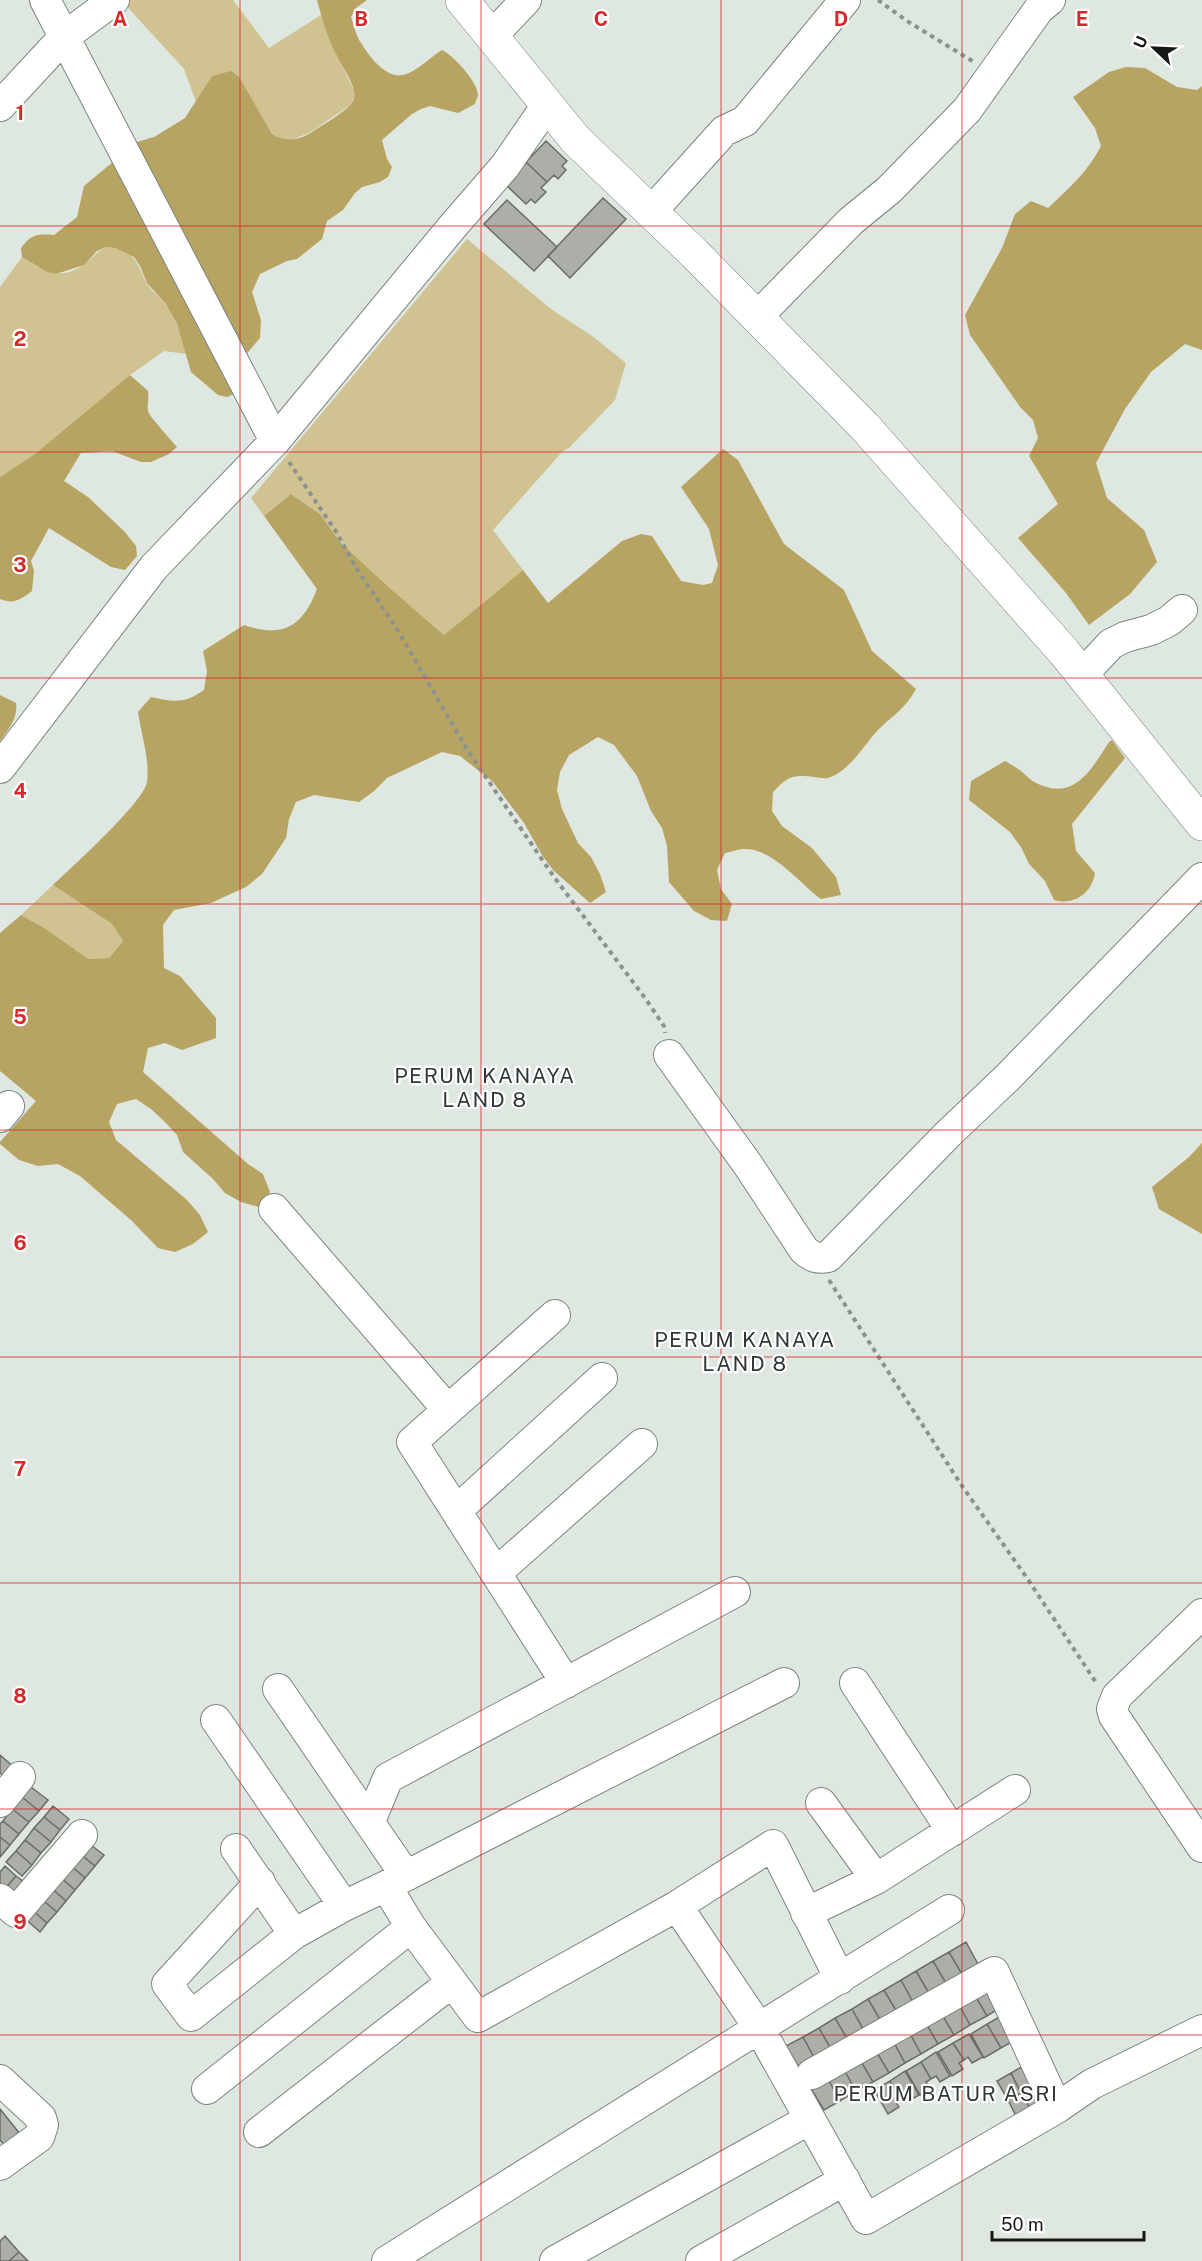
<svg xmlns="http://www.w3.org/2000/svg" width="1202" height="2261" viewBox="0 0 1202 2261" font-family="'Public Sans',sans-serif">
<rect width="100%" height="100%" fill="#dfe7e1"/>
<path fill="#d1c391" d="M121,0H233L269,48L321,15L337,56L354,90V99L349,106L309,133L291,140L281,139L272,134L261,116L212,76L196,102L184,69Z
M467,239L551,309L592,336L626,363L615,400L570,447L562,452L493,530L523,570L444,635L392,590L340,542L320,514L291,494L264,516L251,498Z
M106,247C137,249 135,263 148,285C153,293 162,298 167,306C177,321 181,337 187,354L164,351L130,375L36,453L0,477V287L22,257C43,270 59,282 83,265C92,259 96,252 106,247Z
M53,885L112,924L123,941L109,958L87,959L46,929L21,915Z"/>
<path fill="#b7a462" d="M317,0H367L356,8L351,17C354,25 356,36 361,43C369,56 386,79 403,75C417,72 430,57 442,50C453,55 478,82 478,95C478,96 475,103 475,104L458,113L430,106L421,109L412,114L382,140L387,159L392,167L388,177L380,182L362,187L355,193L343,210L327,221L322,239L297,259L287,261L260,274L252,292L261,320L260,338L227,377L236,393L227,397L218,395L191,372L177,324L166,304L147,283L140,266L134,257L115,248L106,247L97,251L84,265L56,274L47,272L22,257L21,248C31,234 38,234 54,235L77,217L84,186L137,142L154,137L185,118L212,76L231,71L239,77L272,134C287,143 301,140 315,130C324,124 351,109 354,99C357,85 342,68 337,56C328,39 322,19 317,0Z
M1126,67L1145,68L1177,87L1197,90L1202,86V350L1185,344L1151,372L1125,409L1096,463L1107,498L1144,530L1157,562L1130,594L1089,625L1066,593L1018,538L1058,504L1029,456L1038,438L1033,420L1020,407L970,335L965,315L1002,248L1015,214L1031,201L1048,208C1069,188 1088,172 1101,146L1095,128L1073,97L1109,72Z
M130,375L148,391C149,398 147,406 148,411C149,416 172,441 177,447L169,454L151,462H141L112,451L81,453L64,481L88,497L124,531L136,546L137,556L125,570L111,567L49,528L31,561L34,571L32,591C22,599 13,605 0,599V477L36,453Z
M723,449L738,460L784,544L844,590L872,651L916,689C906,708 892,716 878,730C863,746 850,771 828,778C824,779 818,777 814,777C792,774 787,777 773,792L772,811L782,826L812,848L836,877L841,895L821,899C799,883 773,848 744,849C738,849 731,852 725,853L717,870L721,889L732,904L727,921L711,920L694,911L669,882L667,846L662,828L651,811L637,776L614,745L598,737L569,755L560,772L557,790L562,809L578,843L591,857L600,874L606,892L590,903L553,870L542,855L524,823L493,782L460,756L442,752L387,778L374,791L359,802L314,795L296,802L289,819L286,838L262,874L246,887L211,903L174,910L163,925L164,968L180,976L216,1018V1038L182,1050L165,1043L148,1048L143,1072L248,1164L263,1174L270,1192L259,1207L241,1202L225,1193L213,1179L183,1152L177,1135L165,1122L151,1109L136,1099L117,1104L109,1122L116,1140L187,1200L200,1215L208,1232L193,1244L175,1252L158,1248L132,1221L80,1176L58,1164L38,1166L19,1160L0,1144V1142L36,1101L0,1071V933L21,915L46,929L88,959L109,958L123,941L112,924L53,885C71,868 144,802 147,782C150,760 141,733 138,712L151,697C175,702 184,704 204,690L207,671L203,651L244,625C283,639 303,626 317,589L264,516L291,494L320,514L340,542L392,590L444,635L523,570L548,603L622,541L641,534L652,536L681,581L703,585L712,583L718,565L709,529L681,487Z
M0,695L16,703C18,718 9,729 0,741Z
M1112,740L1125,758L1072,824L1076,851L1095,873C1092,893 1074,906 1054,900L1045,881L1029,864L1021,847L1010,832L969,800L971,781L1005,761C1010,764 1016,767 1021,771C1026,775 1030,780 1036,783C1074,802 1091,770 1109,742Z
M1202,1143V1234L1159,1209L1152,1187L1189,1157Z"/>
<path fill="#acafa8" stroke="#6a6d66" stroke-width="1.5" d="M546,141L567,161L562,166L566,170L558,179L554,175L547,182L526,162Z
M526,162L547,182L541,188L546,192L535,203L531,199L526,204L505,184Z
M603,198L626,219L570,278L548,256Z
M507,200L557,247L534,271L484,224Z
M0,1755L15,1768L6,1779L0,1773Z
M31,1787L48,1800L39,1811L22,1797Z
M22,1797L39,1811L29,1822L12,1809Z
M53,1806L69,1819L60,1830L44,1817Z
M12,1809L29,1822L19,1834L3,1821Z
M44,1817L60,1830L51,1842L34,1828Z
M3,1821L19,1834L10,1845L0,1837V1824Z
M34,1828L51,1842L41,1853L25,1840Z
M0,1837L10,1845L0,1857Z
M25,1840L41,1853L32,1865L16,1851Z
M87,1842L104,1855L95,1866L79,1853Z
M16,1851L32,1865L22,1876L6,1862Z
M79,1853L95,1866L85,1878L69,1864Z
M69,1864L85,1878L75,1890L59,1876Z
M5,1866L16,1876L2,1892L0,1890V1872Z
M16,1876L28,1885L14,1902L2,1892Z
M59,1876L75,1890L66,1901L50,1887Z
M50,1887L66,1901L57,1912L40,1898Z
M40,1898L57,1912L47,1923L31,1909Z
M31,1909L47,1923L40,1932L24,1918Z
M966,1942L979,1966L963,1976L949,1952Z
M949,1952L963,1976L947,1985L933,1961Z
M933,1961L947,1985L930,1995L916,1971Z
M916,1971L930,1995L914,2004L901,1980Z
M901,1980L914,2004L898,2014L884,1990Z
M989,1982L1003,2006L987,2016L973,1992Z
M884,1990L898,2014L882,2023L868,1999Z
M973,1992L987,2016L970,2025L957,2001Z
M868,1999L882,2023L865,2032L852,2009Z
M957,2001L970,2025L954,2035L940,2011Z
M852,2009L865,2033L849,2042L835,2018Z
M940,2011L954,2035L938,2044L924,2020Z
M1003,2015L1017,2039L1001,2048L987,2024Z
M835,2018L849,2042L832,2051L819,2028Z
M924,2020L938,2044L921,2054L908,2030Z
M987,2024L1001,2048L984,2058L971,2034Z
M819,2028L832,2051L816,2061L803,2037Z
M908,2030L921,2054L905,2063L892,2039Z
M969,2034L983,2057L972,2063L968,2057L964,2060L953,2043Z
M803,2037L816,2061L800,2070L786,2046Z
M892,2039L905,2063L889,2073L875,2049Z
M953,2043L964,2060L959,2063L963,2069L952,2076L938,2052Z
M875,2049L889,2073L873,2082L859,2058Z
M936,2052L950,2076L940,2082L936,2076L931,2079L921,2062Z
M859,2058L873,2082L856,2091L843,2068Z
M921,2062L931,2079L926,2082L930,2088L920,2095L906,2071Z
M1023,2066L1034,2086L1021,2093L1011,2073Z
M843,2068L856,2091L840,2101L827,2077Z
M905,2071L919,2095L909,2101L905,2095L900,2098L890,2081Z
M1011,2073L1021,2093L1008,2100L997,2081Z
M827,2077L840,2101L824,2110L810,2087Z
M890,2081L900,2098L895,2101L899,2107L888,2114L874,2090Z
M1034,2086L1044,2103L1031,2110L1021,2093Z
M1021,2093L1031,2110L1017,2118L1008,2100Z
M0,2109L20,2134L5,2146L0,2140Z
M5,2236L19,2252L9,2261H0V2241Z
M19,2252L28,2261H9Z"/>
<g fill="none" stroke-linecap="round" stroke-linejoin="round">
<defs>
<path id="minor" d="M45,0L275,441
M492,36L526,0
M0,106L64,37L114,0
M651,212L724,131L745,121L845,0
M757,317L851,221L889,190L967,110L1039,9L1050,0
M1082,675L1111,644L1125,637L1151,630L1169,621L1182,610
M0,768L154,567L275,441L453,226L505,166L547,105
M669,1055L748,1165L804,1250C812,1257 817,1259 828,1257L949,1133L1009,1076L1202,878
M0,1117L9,1106
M274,1209L448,1410
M555,1315L412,1442L566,1683
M456,1511L602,1378
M496,1573L642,1444
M1202,1614L1117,1696L1112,1709L1114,1716L1202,1847
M855,1683L952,1831
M278,1689L406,1876
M216,1720L344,1906
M0,1802L20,1777
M821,1803L876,1879
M370,1821L388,1778L735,1592
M236,1849L294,1934
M260,1882L167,1984L191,2016L294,1934L344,1906L386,1886L784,1683
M386,1886L411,1927L478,2017L677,1906L773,1845L840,1979
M0,1899L16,1912L82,1835
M949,1910L759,2028L866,2219L1057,2108L1092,2084L1202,2030
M806,1913L876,1879L1015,1790
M812,2074L994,1972L1057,2108
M0,2080L41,2118L43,2125L39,2137L0,2165
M207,2089L411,1927
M259,2132L451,1983
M387,2261L759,2028L677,1906
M555,2261L810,2119
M701,2261L845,2180"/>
<path id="major" d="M462,0L576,140L695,254L865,427L1064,652L1202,824"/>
</defs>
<use href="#minor" stroke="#7d8580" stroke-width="32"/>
<use href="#major" stroke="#7d8580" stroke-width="34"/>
<path stroke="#8c928e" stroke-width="4" stroke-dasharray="4.5 4.5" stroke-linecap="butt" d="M878,0L907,21L974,62
M289,462L337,533L353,563L397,629L468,751L554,877L645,998L664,1026L665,1033
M829,1280L962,1486L1027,1578L1097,1684"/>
<use href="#minor" stroke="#fff" stroke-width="30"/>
<use href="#major" stroke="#fff" stroke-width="33"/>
</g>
<path fill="none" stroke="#d62828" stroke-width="1.5" stroke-opacity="0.55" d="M240,0V2261M481,0V2261M721,0V2261M962,0V2261M0,226H1202M0,452H1202M0,678H1202M0,904H1202M0,1130H1202M0,1357H1202M0,1583H1202M0,1809H1202M0,2035H1202"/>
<g text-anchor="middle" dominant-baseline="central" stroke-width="4.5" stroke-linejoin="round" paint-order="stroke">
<g font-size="21" letter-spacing="1.5" fill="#323834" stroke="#fff">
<text x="485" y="1075">PERUM KANAYA<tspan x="485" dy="24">LAND 8</tspan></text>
<text x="745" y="1339">PERUM KANAYA<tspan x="745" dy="24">LAND 8</tspan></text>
<text x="946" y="2093">PERUM BATUR ASRI</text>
</g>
</g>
<g font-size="20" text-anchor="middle" font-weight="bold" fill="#d62828" stroke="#fff" stroke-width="4.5" stroke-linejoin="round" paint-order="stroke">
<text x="120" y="26">A</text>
<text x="361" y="26">B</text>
<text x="601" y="26">C</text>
<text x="841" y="26">D</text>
<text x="1082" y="26">E</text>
<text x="20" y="120">1</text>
<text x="20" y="346">2</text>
<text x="20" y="572">3</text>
<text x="20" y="798">4</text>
<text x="20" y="1024">5</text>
<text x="20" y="1250">6</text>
<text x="20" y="1476">7</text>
<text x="20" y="1703">8</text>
<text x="20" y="1929">9</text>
</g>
<g transform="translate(1154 48) rotate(293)" stroke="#ffffff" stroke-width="4.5" paint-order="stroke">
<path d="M0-4.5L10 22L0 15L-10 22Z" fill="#151816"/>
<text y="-9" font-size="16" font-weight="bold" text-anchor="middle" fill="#151816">U</text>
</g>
<path d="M992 2231v9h152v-9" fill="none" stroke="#151816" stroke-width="3"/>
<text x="1001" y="2231" font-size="18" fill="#151816" stroke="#ffffff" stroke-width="4.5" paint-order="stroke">50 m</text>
</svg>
